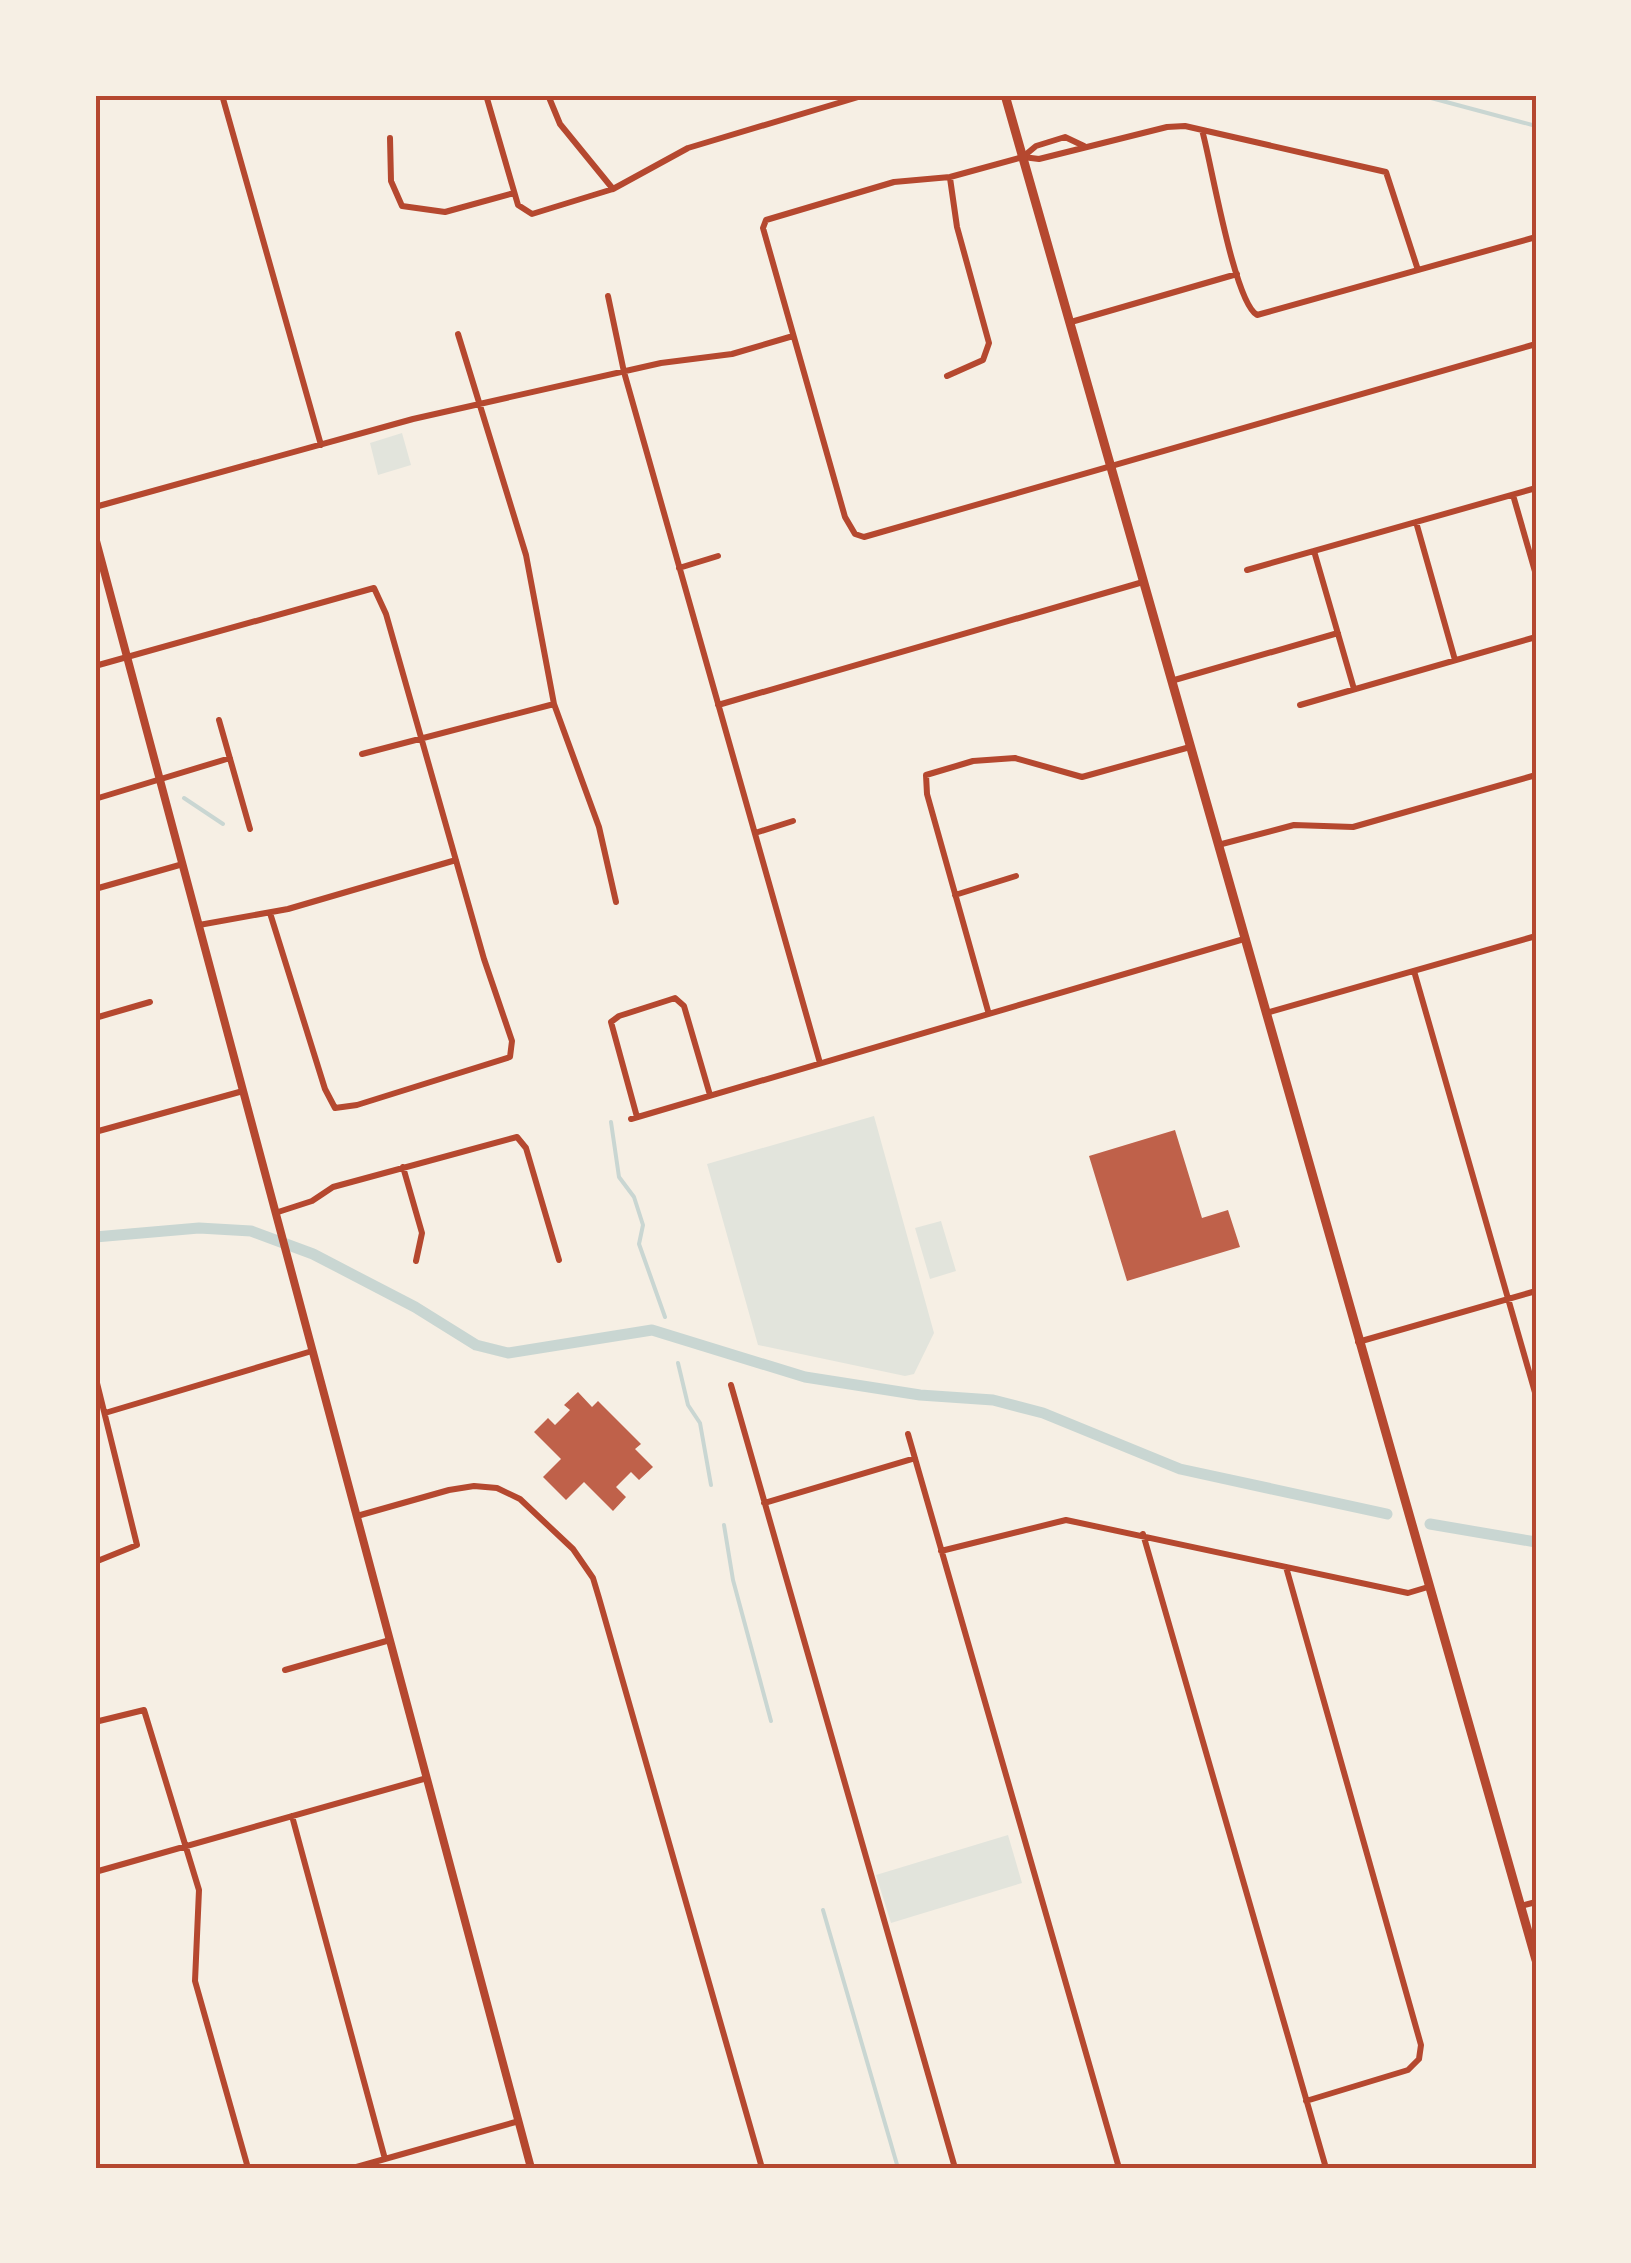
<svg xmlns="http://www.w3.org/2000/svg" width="1631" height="2263" viewBox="0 0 1631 2263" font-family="'Libre Baskerville',serif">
<rect width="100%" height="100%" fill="#f6efe4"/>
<path fill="#e2e4dc" d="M402,433L411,465L378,475L370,443Z
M874,1116L934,1333L914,1374L905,1376L758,1345L707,1164Z
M941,1221L956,1271L930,1279L915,1228Z
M1008,1835L1022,1883L891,1923L876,1875Z"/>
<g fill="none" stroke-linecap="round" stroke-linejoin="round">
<path stroke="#c9d6d2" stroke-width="4" d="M1420,95L1536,126
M184,798L223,824
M611,1122L619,1177L634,1197L643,1225L639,1244L665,1317
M678,1363L688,1405L700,1423L711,1485
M724,1525L733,1580L771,1721
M823,1910L898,2168"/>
<path stroke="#c9d6d2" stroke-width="11" d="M95,1237L199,1228L251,1231L313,1254L415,1307L476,1345L508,1353L652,1330L805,1377L920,1395L993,1400L1043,1413L1180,1469L1387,1514
M1430,1524L1536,1542"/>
</g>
<path fill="#bf614a" d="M1175,1130L1202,1218L1228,1210L1240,1247L1127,1281L1089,1156Z
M578,1392L592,1407L598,1401L641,1444L635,1449L653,1467L639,1480L631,1472L616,1487L626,1497L613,1511L584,1482L566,1500L543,1477L561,1459L534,1432L548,1418L555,1425L570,1410L564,1405Z"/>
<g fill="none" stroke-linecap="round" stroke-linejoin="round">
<path stroke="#b5482f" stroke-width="6" d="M222,95L321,445
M486,95L518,205L532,214L613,189L688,148L865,95
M548,95L560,124L613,189
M1202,130C1211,161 1234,302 1257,315L1536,237
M390,138L391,181L402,206L445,212L514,193
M1024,156L1036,146L1065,137L1084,146
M1418,270L1386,172L1185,126L1167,127L1039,159L1023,157L950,177L894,182L766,220L763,228L845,517L855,534L864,537L1536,344
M608,296L624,372L820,1063
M1071,322L1237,274
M458,334L526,555L554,704L599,827L616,902
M947,376L983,360L989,343L957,227L950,178
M1513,495L1536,575
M95,507L413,419L661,363L732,354L793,336
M1416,522L1455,660
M1314,551L1354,689
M679,568L718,556
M1247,570L1536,488
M95,666L374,588L386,614L484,959L512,1041L510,1057L357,1105L335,1108L325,1089L270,913
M1171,681L1338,633
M718,705L1143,582
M1300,705L1536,637
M219,720L250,829
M362,754L554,704
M95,799L230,758
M755,833L793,821
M1218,845L1294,825L1353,827L1536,775
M95,889L183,864
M955,895L1016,876
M199,925L288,909L456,860
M1414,971L1536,1396
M988,1011L927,794L926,775L973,761L1015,758L1082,777L1190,747
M1266,1013L1536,936
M95,1018L150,1002
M637,1117L611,1022L619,1016L669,1000L675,998L684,1006L710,1095
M631,1119L1244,939
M95,1132L243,1091
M403,1167L422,1233L416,1261
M275,1213L312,1201L333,1187L517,1137L526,1148L559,1260
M1358,1342L1536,1291
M95,1375L137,1545L95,1562
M731,1385L955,2168
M105,1413L312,1351
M908,1434L1119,2168
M764,1503L915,1458
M357,1516L449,1490L474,1486L497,1488L520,1499L573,1549L593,1578L599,1598L762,2168
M1143,1534L1326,2168
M941,1551L1066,1520L1408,1593L1428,1587
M1286,1567L1421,2045L1419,2059L1408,2070L1306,2101
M285,1670L390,1640
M95,1722L144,1710L199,1890L195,1981L248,2168
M292,1816L385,2159
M95,1872L427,1778
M1521,1906L1536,1902
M353,2168L519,2121"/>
<path stroke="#b5482f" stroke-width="8" d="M95,537L531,2168"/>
<path stroke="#b5482f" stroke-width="9" d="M1005,95L1536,1960"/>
</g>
<rect width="1631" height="2263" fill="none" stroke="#f6efe4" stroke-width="195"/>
<rect x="98" y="98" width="1436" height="2068" fill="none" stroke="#b5482f" stroke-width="4"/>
</svg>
